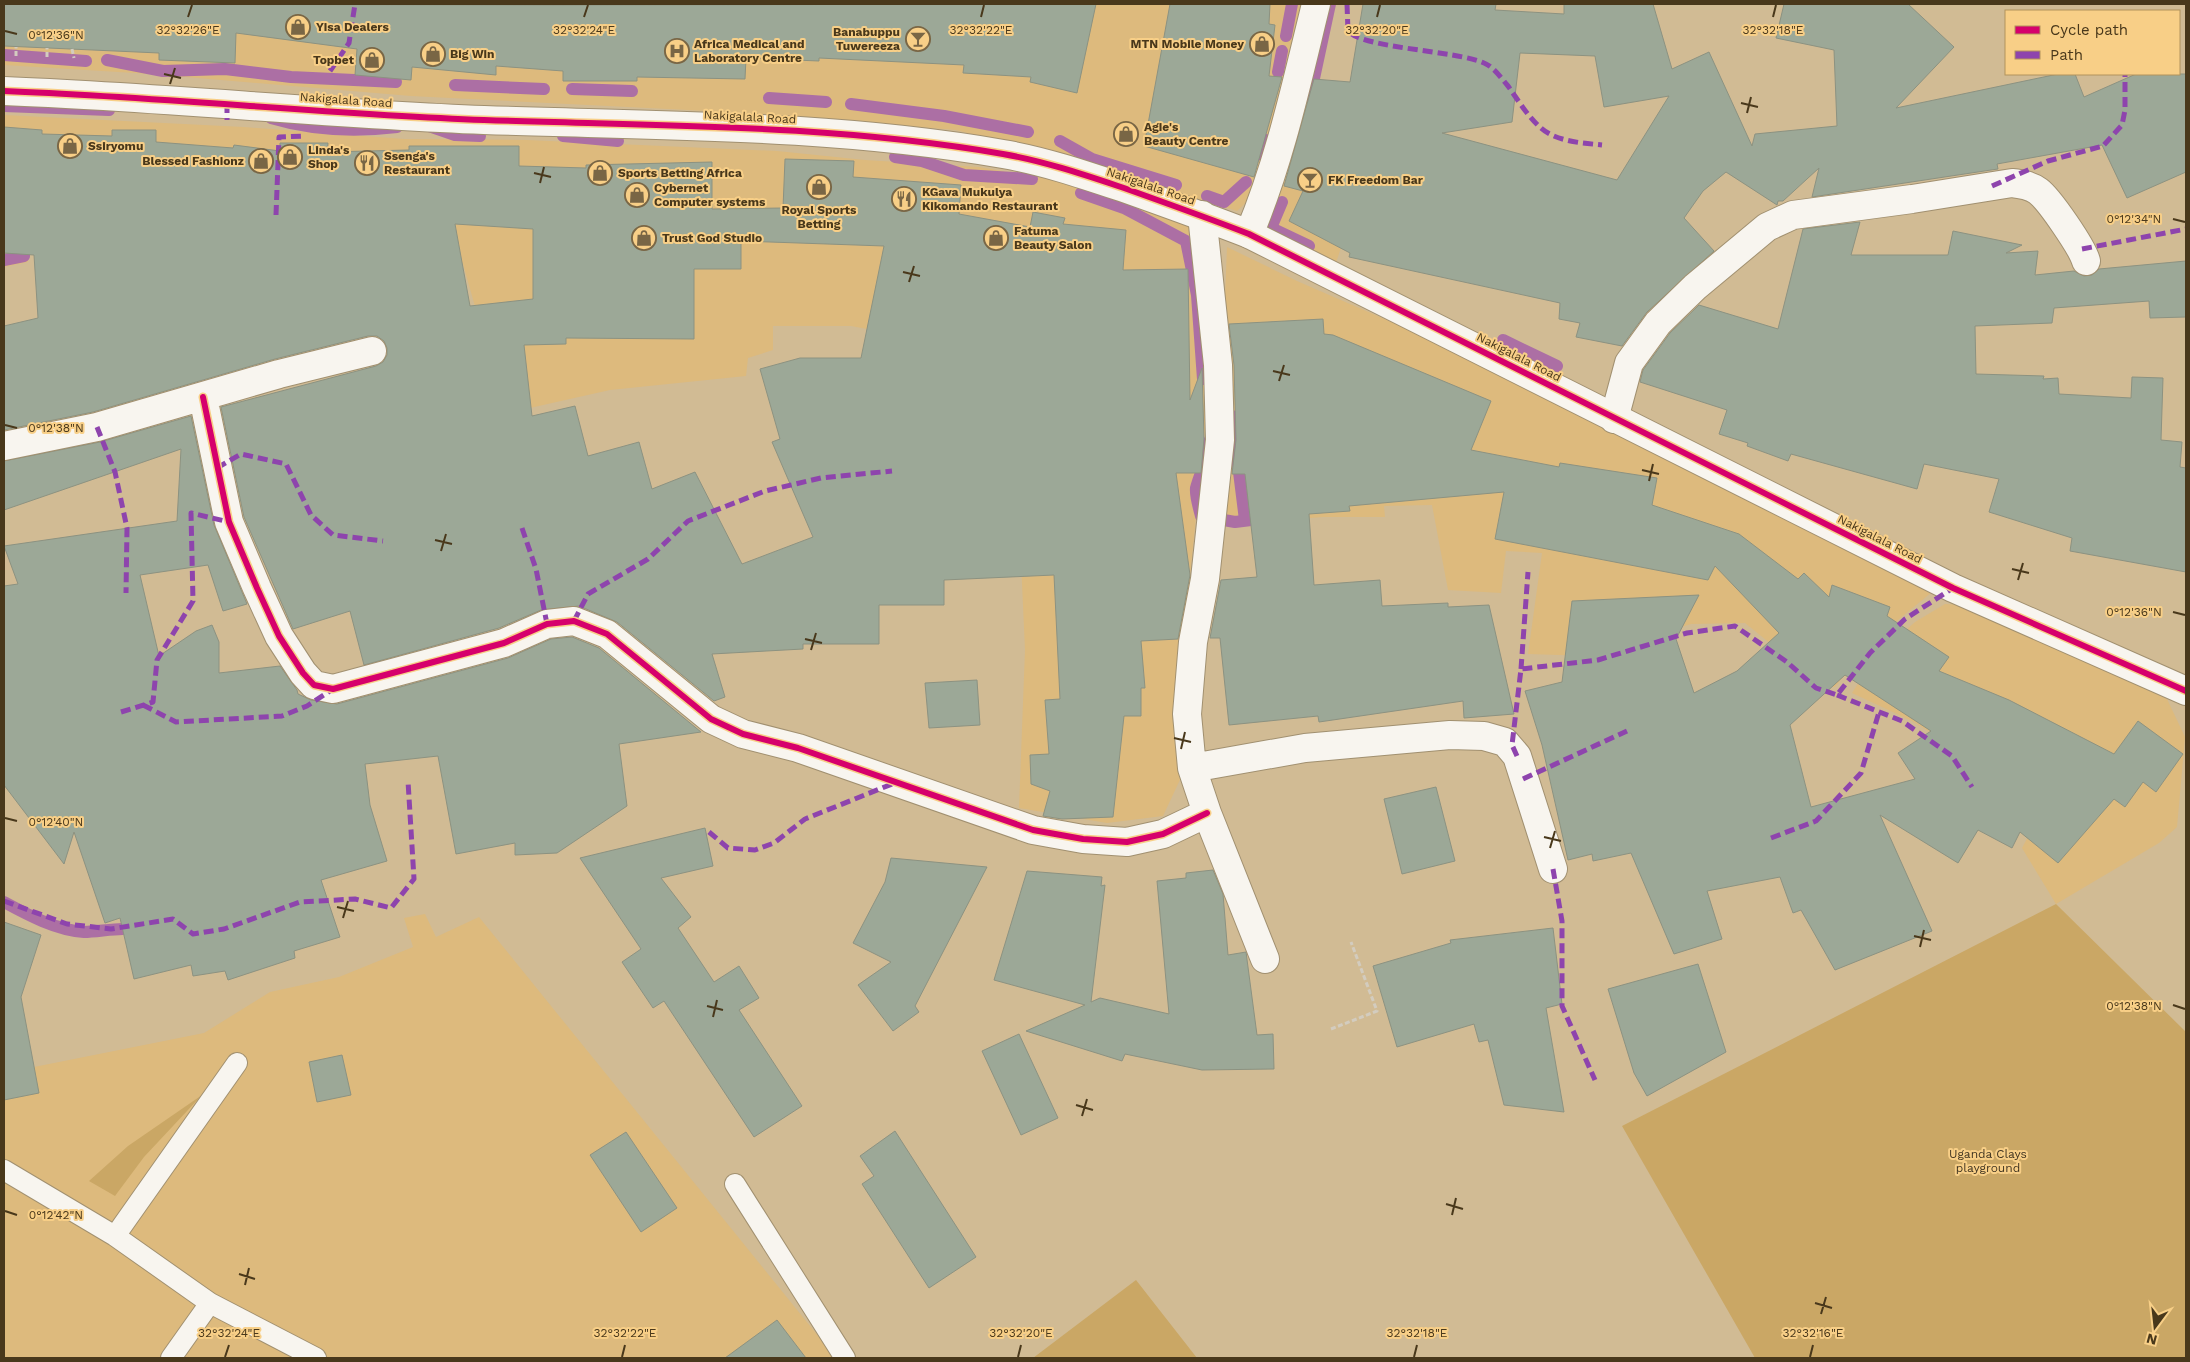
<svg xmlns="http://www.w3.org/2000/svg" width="2190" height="1362" viewBox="0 0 2190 1362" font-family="'Work Sans',sans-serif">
<rect width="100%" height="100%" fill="#d1bb94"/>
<path fill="#ddba7d" d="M4,4H1302L1253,196L1237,211L1082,164L956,130L748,113L411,96L151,74L4,65Z
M4,115L244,127L404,139L527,140L777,151L865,160L979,167L1067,182L1190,225L1209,389L1189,586L1185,691L1186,767L1163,816L1107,823L1019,808L1025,650L1019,517L953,345L851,326H773V350L748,358L746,376L610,390L512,412L489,356L463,264L399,273L28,243V262L4,267Z
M1288,150L1364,176L1336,263L1265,232Z
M1227,247L1297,281L1495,367L1937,588L1870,643L1835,687L1822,685L1745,623L1691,624L1591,656L1528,654L1542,553L1506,551L1501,593L1448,590L1432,505L1384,506L1385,517H1323L1216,525Z
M1945,604L1983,606L2167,699L2185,737L2177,827L2159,843L2056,904L2022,848L2038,818L1962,751L1912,721L1852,693L1874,659L1915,622Z
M425,914L436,937L479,917L836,1358H4V1073L204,1033L270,992L339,977L413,947L404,918Z"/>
<path fill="#caa765" d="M2056,904L2186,1032V1358H1755L1622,1126Z
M202,1095L144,1157L115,1196L89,1181L128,1146Z
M1136,1280L1197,1358H1033Z"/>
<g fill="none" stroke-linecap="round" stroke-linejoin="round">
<path stroke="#ac6fa4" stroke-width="12" d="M1286,36L1292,4
M4,55L86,61
M107,60L163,71L225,69L291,77L396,82
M1278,72L1282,51
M455,85L544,89
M572,89L632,91
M1310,97L1330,4
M769,98L826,102
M851,104L944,116L1028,132
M4,106L109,110
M271,118C311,130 355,132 397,127
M429,126L455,135L480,136
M563,136L618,141
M1060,141L1092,159L1176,185
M1262,155L1266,140
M895,157L922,161L964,175L1032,179
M1081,193L1124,208L1186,241L1197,295L1203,379
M1207,196L1224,202L1246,182
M1282,202L1271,228L1309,246
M4,260L24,256
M1503,340L1557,366
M1232,416L1245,520
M1197,432L1196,435C1213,460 1202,464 1196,488C1195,496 1199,508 1201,516L1235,522L1267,518
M4,902C28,915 56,930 84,932C96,932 110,929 123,929"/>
</g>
<path fill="#9ca897" stroke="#8c9281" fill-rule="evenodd" d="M4,4L558,5L1096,4L1077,93L1030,82L1031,77L963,73L964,65L819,58V61L746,58L745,79L637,77V81H563V71L496,66V75L412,67L411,80L355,75L357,49L236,33L235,63L159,60V53L4,46Z
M1170,4H1270L1269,24L1275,25L1269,76L1282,77L1254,177L1144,146Z
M1363,4H1496L1495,10L1564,14V4H1653L1672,69L1709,52L1752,146L1755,134L1837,126L1834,50L1776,38L1784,4H1908L1954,47L1896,108L2058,74H2075L2084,97L2136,74H2186V172L2127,198L2102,145L1997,164L1998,169L1991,170L1812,197L1819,168L1783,201H1778L1777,205L1726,172L1703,191L1684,218L1714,251L1647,312L1622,346L1576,337L1580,323L1559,319L1560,303L1349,257L1350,253L1289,221L1303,191L1284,186L1314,79L1350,82ZM1520,53L1595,56L1604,107L1669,96L1617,180L1442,133L1512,122Z
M4,127L42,130V134L112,136V130H156V142L233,148L234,145L280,151V143H328L327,152L409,150V146H519V166L586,168V165L712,162V209L783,208L785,159L854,161L853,177L961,185L959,214L1030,227L1033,212L1065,218L1063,224L1126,230L1123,270L1188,269L1190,400L1202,368L1204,439L1201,473H1176L1190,575L1178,639L1141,641L1145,688H1141V716H1124L1113,817L1062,819L1043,816L1050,791L1031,784L1030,755L1049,754L1045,700L1060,699L1054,575L944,580V605H879V644H803V649L712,654L725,697L714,701L617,622L579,606L541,610L499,628L364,665L350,611L293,629L244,517L221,407L376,366L383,362L387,355V348L384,341L377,336H368L275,359L93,412L4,430V326L38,318L34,255L4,253ZM455,224L533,229V299L470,306ZM741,241L884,246L861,358H800L760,369L780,439L772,442L813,537L742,564L695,472L652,489L639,442L588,456L575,406L532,416L524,345L566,344V338L694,339V269H741Z
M1860,222L1851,255H1948L1953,231L2022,245L2006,253L2038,251L2035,275L2074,271L2084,276L2092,275L2099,269L2186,261V317L2150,318L2149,301L2054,308L2052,323L1975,326L1976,374L2044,376L2043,379L2058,378L2059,394L2131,398L2132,377L2163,378L2161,440L2182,442L2180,467L2186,468V572L2070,551L2072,538L1989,512L1999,479L1924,464L1917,489L1791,454L1788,461L1747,446L1748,443L1719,434L1727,410L1640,382L1643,370L1670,333L1699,305L1778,329L1803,229Z
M1323,319L1324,334L1333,335L1491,401L1471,450L1559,467L1560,463L1657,478L1652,505L1739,534L1798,579L1804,573L1829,597L1832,585L1890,607L1887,616L1949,657L1939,671L2009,700L2114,754L2138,721L2183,754L2156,792L2143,782L2125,807L2114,799L2058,863L2020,832L2012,848L1978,830L1958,863L1880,815L1932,931L1835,970L1801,910L1793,913L1780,877L1707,891L1722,939L1674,954L1631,853L1593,861L1592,854L1568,860L1542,745L1525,691L1562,682L1572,601L1699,595L1676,639L1694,693L1737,671L1779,633L1715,566L1708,580L1495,539L1504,492L1349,506L1350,511L1309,514L1314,585L1380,580L1382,606L1448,603V607L1489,605L1514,714L1464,718L1463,701L1319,722L1318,716L1229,725L1220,638H1210L1221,580L1257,577L1245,474H1232L1236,440L1234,365L1229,324ZM1845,675L1931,731L1898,753L1915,779L1811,807L1790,725Z
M191,416L214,525L247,604L223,611L208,565L140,575L159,656L196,631L212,625L219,642V673L280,666L297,690L298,694L311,700L337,704L508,658L551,639L572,637L599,648L701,732L619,744L627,806L557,853L515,855V843L456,854L438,756L365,764L370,805L387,861L321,880L340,937L294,951L295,958L228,980L225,971L193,976L191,965L134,979L120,918L105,923L74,832L64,864L4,785V586L18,584L4,546L177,521L181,449L4,510V461L100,442Z
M977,680L980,725L929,728L925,683Z
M1436,787L1455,861L1402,874L1384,799Z
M705,828L713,866L661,878L691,917L678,928L714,982L739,966L759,998L739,1010L802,1106L754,1137L664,1001L653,1008L622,962L641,949L580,858Z
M891,858L987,867L915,1006L919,1012L893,1031L858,985L891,962L853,943L885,882Z
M1213,870L1223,894L1228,955L1246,952L1257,1035L1273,1034L1274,1069L1202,1070L1125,1054L1122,1061L1026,1031L1085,1005L994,980L1027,871L1102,877L1101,886L1105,885L1091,1002L1100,998L1169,1014L1157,881L1186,878V873Z
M4,922L41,935L21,997L39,1093L4,1100Z
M1553,928L1562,1004L1546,1008L1564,1112L1504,1105L1488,1040L1479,1042L1474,1024L1397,1047L1373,966L1451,943L1450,940Z
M1698,964L1726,1052L1647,1096L1634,1073L1608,989Z
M1019,1034L1058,1118L1021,1135L982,1051Z
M342,1055L351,1095L317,1102L309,1062Z
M895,1131L976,1257L929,1288L862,1184L874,1176L860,1156Z
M626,1132L677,1208L641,1232L590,1155Z
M777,1320L806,1358H725Z"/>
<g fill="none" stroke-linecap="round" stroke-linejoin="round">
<defs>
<path id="service" d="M4,1170L115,1236L210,1303L316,1358
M735,1184L845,1358
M115,1236L237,1063
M171,1358L210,1303"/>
<path id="minor" d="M1202,215L1218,365L1220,440L1205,579L1193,642L1187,714L1192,768L1207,813L1265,959
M1249,234C1280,161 1297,81 1316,4
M203,397L229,522L257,588L279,636L303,673L314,685L333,689L504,643L547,624L574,621L607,634L711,719L743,734L798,748L1033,830L1083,839L1127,842L1163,834L1207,813
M1614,419L1629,363L1658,323L1695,287L1767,227L1793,215L1912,199L2012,183C2021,184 2030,185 2038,191C2049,199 2082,247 2086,261
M4,446L97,427L279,374L372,351
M1192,768L1305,748L1450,735L1484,736L1505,742L1517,756L1553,869"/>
<path id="tertiary" d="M4,91C164,97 324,114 484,120C658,126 831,124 1003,154C1044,161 1085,175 1124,188C1166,203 1208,218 1249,234L1953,588L2186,691"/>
</defs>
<use href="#service" stroke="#a19070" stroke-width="22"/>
<use href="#minor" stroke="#a19070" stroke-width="30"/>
<use href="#tertiary" stroke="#a19070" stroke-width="30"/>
<path stroke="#d3ccbf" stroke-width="3" stroke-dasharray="5 2.5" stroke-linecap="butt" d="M72,49L74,58
M16,56V47
M47,57V48
M1331,1029L1377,1011L1351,942"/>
<use href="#service" stroke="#f8f5ef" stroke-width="20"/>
<use href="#minor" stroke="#f8f5ef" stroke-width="28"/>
<use href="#tertiary" stroke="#f8f5ef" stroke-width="28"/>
<path stroke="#8e44ad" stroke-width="5" stroke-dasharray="10 5" stroke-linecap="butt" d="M1347,4L1348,31C1365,49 1454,50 1484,63C1494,67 1501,78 1508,86C1518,100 1528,117 1541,128C1557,142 1583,143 1602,145
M330,71L349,43L355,4
M227,103V120
M1992,186L2048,161L2103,146L2122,125L2125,110V74
M276,215L279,137L305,136
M2082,249L2186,229
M97,427L115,472L127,528L126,593
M217,468L241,454L286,464L311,515L333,535L383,541
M522,528L536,569L547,624
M574,621L588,594L648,559L688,521L765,491L821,478L892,471
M1521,669L1528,572
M1837,695L1902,721L1952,756L1972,787
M143,705L176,722L282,716L307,706L333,689
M121,712L153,702L157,660L193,601L191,513L229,522
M1517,756L1512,745L1521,669L1598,660L1687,633L1735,626L1787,662L1816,688L1837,695L1870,653L1905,619L1953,588
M1523,779L1627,731
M709,832L728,848L755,850L774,843L805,819L897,782
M1771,838L1816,821L1861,773L1879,712
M1553,869L1562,921V1006L1595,1080
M4,901L67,924L111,929L173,919L193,934L224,929L300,902L355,899L391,908L414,879L408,781"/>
<defs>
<path id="cycleway" d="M4,91C164,97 324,114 484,120C658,126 831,124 1003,154C1044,161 1085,175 1124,188C1166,203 1208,218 1249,234L1953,588L2186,691
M203,397L229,522L257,588L279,636L303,673L314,685L333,689L504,643L547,624L574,621L607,634L711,719L743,734L798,748L1033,830L1083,839L1127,842L1163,834L1207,813"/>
</defs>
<use href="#cycleway" stroke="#f8cf87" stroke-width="9"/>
<use href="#cycleway" stroke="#d6006c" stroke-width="6"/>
</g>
<path fill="none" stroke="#49381b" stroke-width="2" d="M188,17L192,5M584,17L588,5M981,17L984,5M1377,17L1380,5M1773,17L1776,5M5,31L17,34M164,74L181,78M170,84L175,68M1741,103L1758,107M1747,113L1751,97M534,173L551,177M540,183L544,167M2173,219L2185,222M903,272L920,276M909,282L914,266M1273,371L1290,375M1279,381L1284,365M5,425L17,428M1642,470L1659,474M1649,481L1653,464M435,540L452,544M441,551L446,534M2012,569L2029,573M2018,580L2023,563M2173,612L2185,615M805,639L822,643M811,650L816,633M1174,738L1191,742M1181,749L1185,732M5,818L17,821M1544,837L1561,841M1550,848L1555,831M337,907L354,911M343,918L348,901M1914,936L1931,940M1920,947L1924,930M2173,1005L2185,1009M707,1006L723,1010M713,1017L717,1000M1076,1105L1093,1110M1082,1116L1087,1099M1446,1204L1463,1209M5,1211L17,1215M1452,1215L1456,1198M239,1274L255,1279M245,1285L249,1268M1815,1303L1832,1308M1821,1314L1826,1297M225,1357L229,1345M622,1357L625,1345M1018,1357L1021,1345M1414,1357L1417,1345M1810,1357L1813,1345"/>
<defs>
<symbol id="shop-ring" viewBox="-11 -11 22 22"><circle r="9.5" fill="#f8cf87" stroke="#796645" stroke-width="1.5"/><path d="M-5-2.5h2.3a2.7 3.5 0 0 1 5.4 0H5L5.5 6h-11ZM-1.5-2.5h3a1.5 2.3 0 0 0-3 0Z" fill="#796645"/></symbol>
<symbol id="bar-ring" viewBox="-11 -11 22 22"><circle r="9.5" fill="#f8cf87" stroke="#796645" stroke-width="1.5"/><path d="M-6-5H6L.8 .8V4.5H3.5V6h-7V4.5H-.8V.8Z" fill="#796645"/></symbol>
<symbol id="hospital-ring" viewBox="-11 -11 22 22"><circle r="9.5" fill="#f8cf87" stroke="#796645" stroke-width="1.5"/><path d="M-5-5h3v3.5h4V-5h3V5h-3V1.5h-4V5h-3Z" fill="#796645"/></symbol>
<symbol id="restaurant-ring" viewBox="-11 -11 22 22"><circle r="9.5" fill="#f8cf87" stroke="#796645" stroke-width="1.5"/><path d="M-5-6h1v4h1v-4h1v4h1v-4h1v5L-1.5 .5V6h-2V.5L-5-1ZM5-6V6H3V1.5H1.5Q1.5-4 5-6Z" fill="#796645"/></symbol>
</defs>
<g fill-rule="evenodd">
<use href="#shop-ring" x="284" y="13" width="28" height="28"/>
<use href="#bar-ring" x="904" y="25" width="28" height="28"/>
<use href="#shop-ring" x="1248" y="30" width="28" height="28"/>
<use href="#hospital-ring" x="663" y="37" width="28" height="28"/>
<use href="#shop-ring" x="419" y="40" width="28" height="28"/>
<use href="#shop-ring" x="358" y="46" width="28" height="28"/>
<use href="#shop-ring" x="1112" y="120" width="28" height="28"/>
<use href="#shop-ring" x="56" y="132" width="28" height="28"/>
<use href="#shop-ring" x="276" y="143" width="28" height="28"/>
<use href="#shop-ring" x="247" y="147" width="28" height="28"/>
<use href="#restaurant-ring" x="353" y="149" width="28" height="28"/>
<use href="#shop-ring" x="586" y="159" width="28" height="28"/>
<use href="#bar-ring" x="1296" y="166" width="28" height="28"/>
<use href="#shop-ring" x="805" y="173" width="28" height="28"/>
<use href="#shop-ring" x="623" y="181" width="28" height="28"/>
<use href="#restaurant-ring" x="890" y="185" width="28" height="28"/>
<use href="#shop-ring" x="630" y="224" width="28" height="28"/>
<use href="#shop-ring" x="982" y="224" width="28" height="28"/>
</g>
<g text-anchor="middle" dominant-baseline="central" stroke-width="4" stroke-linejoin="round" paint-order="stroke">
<g font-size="12" font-weight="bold" fill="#49381b" stroke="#f8cf87" text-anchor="start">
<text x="316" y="27">Yisa Dealers</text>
<text x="900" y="32" text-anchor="end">Banabuppu<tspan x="900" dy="14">Tuwereeza</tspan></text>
<text x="694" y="44">Africa Medical and<tspan x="694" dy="14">Laboratory Centre</tspan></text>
<text x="1244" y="44" text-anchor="end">MTN Mobile Money</text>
<text x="450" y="54">Big Win</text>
<text x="354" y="60" text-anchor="end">Topbet</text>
<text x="1144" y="127">Agie's<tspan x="1144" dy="14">Beauty Centre</tspan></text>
<text x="88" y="146">Ssiryomu</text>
<text x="308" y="150">Linda's<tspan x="308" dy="14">Shop</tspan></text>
<text x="384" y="156">Ssenga's<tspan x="384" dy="14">Restaurant</tspan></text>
<text x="244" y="161" text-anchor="end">Blessed Fashionz</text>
<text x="618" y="173">Sports Betting Africa</text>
<text x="1328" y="180">FK Freedom Bar</text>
<text x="654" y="188">Cybernet<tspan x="654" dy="14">Computer systems</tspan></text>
<text x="922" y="192">KGava Mukulya<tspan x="922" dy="14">Kikomando Restaurant</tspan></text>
<text x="819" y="210" text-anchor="middle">Royal Sports<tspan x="819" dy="14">Betting</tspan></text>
<text x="1014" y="231">Fatuma<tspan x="1014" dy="14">Beauty Salon</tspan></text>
<text x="662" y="238">Trust God Studio</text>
</g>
<g font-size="12" fill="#49381b" stroke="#f8cf87">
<text transform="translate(346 100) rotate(4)">Nakigalala Road</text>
<text transform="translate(750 117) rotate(3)">Nakigalala Road</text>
<text transform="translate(1151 186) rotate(19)">Nakigalala Road</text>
<text transform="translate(1519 357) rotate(27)">Nakigalala Road</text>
<text transform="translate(1880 539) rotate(27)">Nakigalala Road</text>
</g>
<g font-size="12" fill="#403420" stroke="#f8cf87">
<text x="1988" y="1154">Uganda Clays<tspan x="1988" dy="14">playground</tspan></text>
</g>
</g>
<g font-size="12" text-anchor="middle" fill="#49381b" stroke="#f8cf87" stroke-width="4" stroke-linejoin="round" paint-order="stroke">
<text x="188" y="34">32°32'26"E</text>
<text x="584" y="34">32°32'24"E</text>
<text x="981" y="34">32°32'22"E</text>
<text x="1377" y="34">32°32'20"E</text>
<text x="1773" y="34">32°32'18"E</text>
<text x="56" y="39">0°12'36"N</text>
<text x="2134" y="223">0°12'34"N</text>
<text x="56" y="432">0°12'38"N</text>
<text x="2134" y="616">0°12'36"N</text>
<text x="56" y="826">0°12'40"N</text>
<text x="2134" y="1010">0°12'38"N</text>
<text x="56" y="1219">0°12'42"N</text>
<text x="229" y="1337">32°32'24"E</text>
<text x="625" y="1337">32°32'22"E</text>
<text x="1021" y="1337">32°32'20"E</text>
<text x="1417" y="1337">32°32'18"E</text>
<text x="1813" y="1337">32°32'16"E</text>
</g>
<rect width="2190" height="1362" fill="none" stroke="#49381b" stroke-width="10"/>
<rect x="2005" y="10" width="175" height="65" fill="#f8cf87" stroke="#b2935c"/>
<rect x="2015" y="26" width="25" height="8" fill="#d6006c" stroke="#b2935c"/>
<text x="2050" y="35" font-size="15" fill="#49381b">Cycle path</text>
<rect x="2015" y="51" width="25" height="8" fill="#8e44ad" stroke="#b2935c"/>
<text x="2050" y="60" font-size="15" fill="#49381b">Path</text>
<g transform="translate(2155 1327) rotate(195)" stroke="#f8cf87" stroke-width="4" paint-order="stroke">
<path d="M0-4L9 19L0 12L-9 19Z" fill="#49381b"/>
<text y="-8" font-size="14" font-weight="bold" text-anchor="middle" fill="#49381b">N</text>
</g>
</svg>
